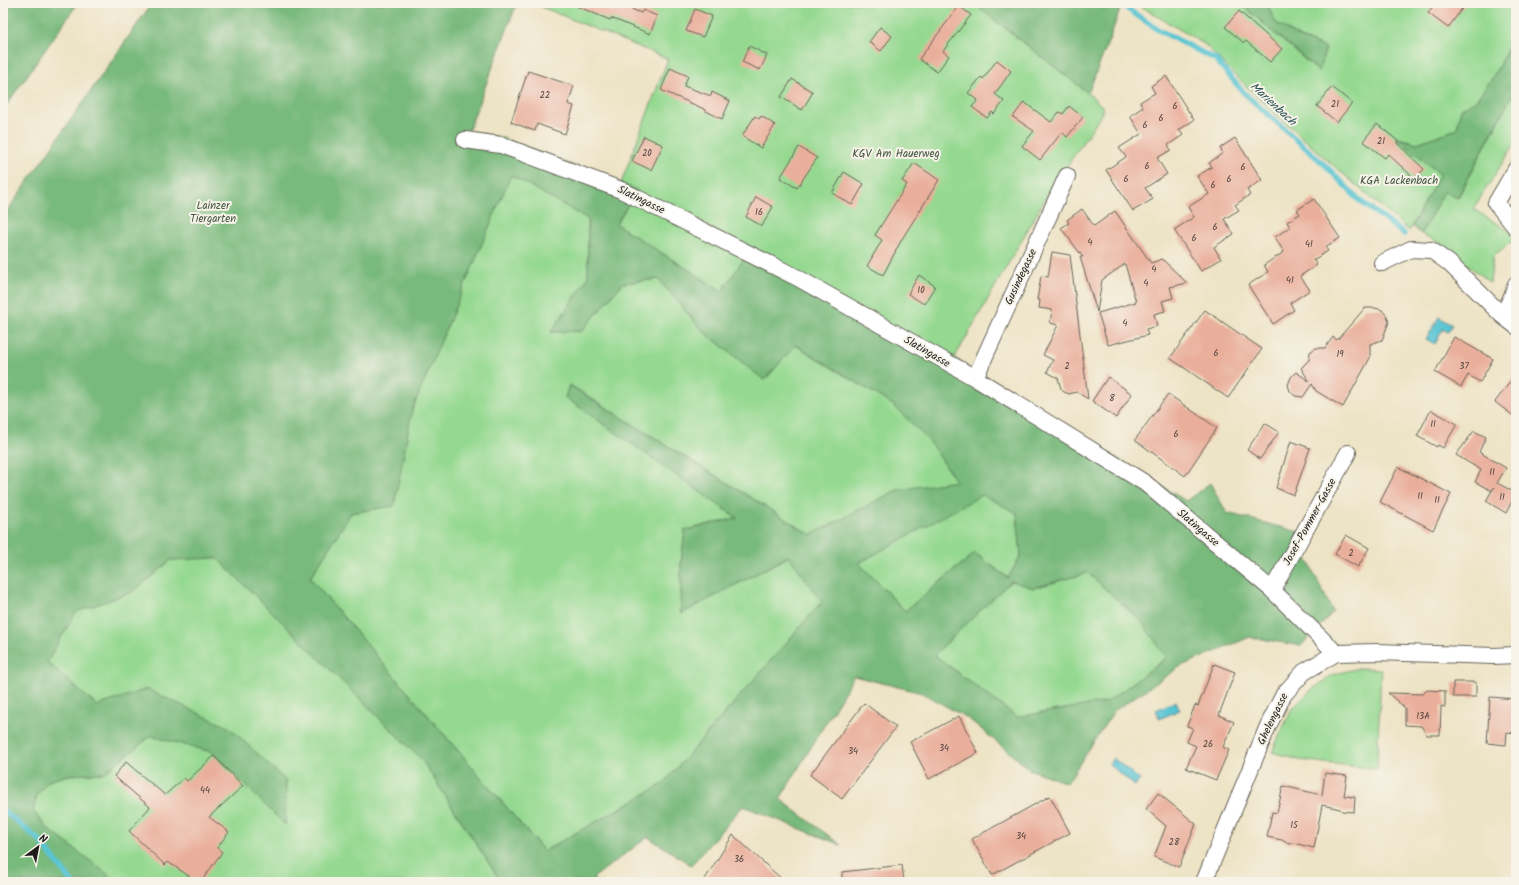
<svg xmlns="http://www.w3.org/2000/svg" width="1519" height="885" viewBox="0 0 1519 885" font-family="Kalam,sans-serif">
<rect width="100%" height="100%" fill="#f7f3e8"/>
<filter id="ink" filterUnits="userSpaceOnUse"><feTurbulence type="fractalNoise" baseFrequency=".025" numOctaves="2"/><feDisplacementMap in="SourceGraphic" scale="8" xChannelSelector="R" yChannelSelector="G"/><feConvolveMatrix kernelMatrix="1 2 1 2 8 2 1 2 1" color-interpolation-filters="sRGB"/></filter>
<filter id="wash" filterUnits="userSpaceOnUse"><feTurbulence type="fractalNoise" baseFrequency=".012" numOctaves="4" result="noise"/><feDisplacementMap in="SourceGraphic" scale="16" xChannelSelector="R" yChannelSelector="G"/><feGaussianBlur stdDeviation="0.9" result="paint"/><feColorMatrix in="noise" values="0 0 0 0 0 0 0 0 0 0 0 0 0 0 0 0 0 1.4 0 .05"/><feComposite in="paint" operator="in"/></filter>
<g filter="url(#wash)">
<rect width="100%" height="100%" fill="#ede3c5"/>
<path fill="#95d991" stroke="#587a56" d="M532,3H973L1088,93L1102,106L1103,112L1045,199L955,357L945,352L938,354L750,250L722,291L616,224L637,191L621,183L668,59Z
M1135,3H1240L1318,71L1326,48L1300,38L1275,22L1267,3H1516V33L1493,77L1476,100L1461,109L1457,129L1417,143L1398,138L1440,174L1409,231L1318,152L1245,85L1204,44Z
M1516,88V142L1473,209L1516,235V238L1493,256L1490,283L1442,244L1421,234L1444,192L1458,198Z
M511,174L588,219V278L551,332L582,331L623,283L658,279L702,330L765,380L795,345L893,405L930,442L957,482L897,490L811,535L570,385L565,397L738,518L685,530L681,564V614L790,556L822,602L663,784L544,851L310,578L351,513L394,505L412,410Z
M982,494L1017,513L1021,555L1008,578L975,553L905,611L859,563Z
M217,557L422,760L501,882H118L48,829L33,811L37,795L48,781L68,775L104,773L151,736L212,752L285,824L286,781L147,689L97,706L47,662L76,612L134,591L171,560Z
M1088,573L1141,621L1167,657L1107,702L1017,717L934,655L1011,580L1033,588Z
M1359,668L1381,669L1377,769L1299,760L1272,752L1291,710L1310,691L1332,675Z"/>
<path fill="#78b97b" stroke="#4a6a4c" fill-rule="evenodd" d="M3,3H78L3,110Z
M152,3H517L465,140L468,148L473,132L502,138L637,190L616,224L722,291L750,250L938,354L945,352L987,379L1186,501L1210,483L1227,513L1299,532L1308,561L1333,612L1301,646L1250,637L1181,666L1114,711L1067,783L1029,769L969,719L922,693L854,676L780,799L841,845L743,806L691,865L648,837L593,878L596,882H501L422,760L217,558L171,560L134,591L76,612L47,662L97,706L147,689L230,728L286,781L285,825L212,752L151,736L104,773L68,775L48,781L37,795L33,811L48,829L118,882H3V217ZM511,175L588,219V278L551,332L582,331L623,283L658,279L702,330L764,380L796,345L893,405L930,442L956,481L897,490L811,535L569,385L565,397L737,518L685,530L681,564V614L789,556L822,602L663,784L544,851L310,578L351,513L394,506L412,410ZM982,495L1017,513L1021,555L1008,578L975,553L905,611L859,563ZM1088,573L1141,621L1167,658L1107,702L1017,717L934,655L1011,581L1033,588Z
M973,3H1122L1111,35L1088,93Z
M1240,3H1267L1275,22L1300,38L1326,48L1319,71Z
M1516,33V88L1457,198L1444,192L1421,234L1412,226L1440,174L1397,138L1417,143L1457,129L1461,109L1476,100L1493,77Z"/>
<path fill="#59c5d3" stroke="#3a7078" d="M1439,317L1452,325L1448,332L1443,329L1435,344L1426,339Z
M1176,701L1180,710L1159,719L1156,710Z
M1113,758L1140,780L1135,786L1109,764Z"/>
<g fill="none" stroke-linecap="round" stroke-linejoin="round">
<path stroke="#59c5d3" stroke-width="5.5" d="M1119,3L1157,29L1216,60L1245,94L1326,166L1359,200L1404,234
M3,810L40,841L72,882"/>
</g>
<g id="blocks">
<path fill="#eaaf9b" d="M569,3H617L641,13L643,10L657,16L650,34L611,18L610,20Z
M1435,3H1466L1448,28L1428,13Z
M959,6L971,15L943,51L949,56L937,72L919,59Z
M695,9L712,16L703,37L686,31Z
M1239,11L1282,49L1270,62L1246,41L1244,43L1225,27Z
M880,27L892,36L881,51L869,42Z
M749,46L767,55L760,70L742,62Z
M997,60L1011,71L995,94L1004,101L994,114L992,112L987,118L972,107L978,100L968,93L981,77L983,79Z
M670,68L688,76L684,86L711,96L712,92L730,101L722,119L704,110V109L661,90Z
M528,71L574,86L568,104L574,106L565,134L537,124L535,131L511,122Z
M1166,76L1194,120L1179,130L1183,135L1168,145L1171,150L1157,158L1167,174L1145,188L1153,199L1133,211L1106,170L1126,157L1119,148L1141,134L1130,116L1143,107L1140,102L1155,93L1151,86Z
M792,79L813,92L802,110L781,97Z
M1332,87L1352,103L1337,122L1317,106Z
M1024,102L1051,122L1059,112L1063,114L1069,106L1083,117L1067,137L1062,132L1040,160L1022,146L1034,131L1013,117Z
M755,116L759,119L761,116L775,125L761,148L742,136Z
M1377,124L1398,141L1397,143L1424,169L1415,179L1388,154L1385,158L1363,141Z
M644,136L663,145L651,170L632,161Z
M1235,138L1262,180L1247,190L1250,195L1235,205L1239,210L1224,219L1234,234L1214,247L1221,259L1201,271L1174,230L1194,217L1188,207L1209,194L1197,176L1212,167L1209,163L1223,153L1220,148Z
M799,147L817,158L797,188L780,178Z
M914,163L939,180L902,239L883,275L867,266L882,240L875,235L907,184L902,181Z
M844,172L864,184L852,205L832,193Z
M756,197L773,207L762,226L746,217Z
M1314,199L1340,238L1325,247L1328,251L1313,260L1317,265L1300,276L1310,290L1290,303L1294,310L1273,324L1248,285L1268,272L1264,265L1284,252L1275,237L1290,227L1287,222L1300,214L1297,210Z
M1082,209L1094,226L1115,211L1151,263L1162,259L1187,283L1170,287L1173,298L1162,301L1165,311L1154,314L1157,326L1146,329L1148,335L1108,345L1098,313L1136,302L1125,264L1102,280L1097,312L1080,257H1083L1061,228L1069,223L1067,220Z
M1052,252L1070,255L1088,399L1077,392L1069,394L1064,392L1061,389L1058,378L1047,372L1053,360L1043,355L1058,325L1050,323L1052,310L1039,308L1040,300H1037L1041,276L1048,277Z
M919,275L935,286L924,304L908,294Z
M1365,308H1375L1382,310L1387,316L1389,322L1382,340L1370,344V358L1343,407L1316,391L1312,384L1303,397L1295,396L1290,391L1288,385L1291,377L1296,372L1309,381L1301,368L1309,360L1310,352L1316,348H1325L1333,337L1337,340Z
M1205,310L1262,349L1228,398L1170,358Z
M1454,337L1493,359L1480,382L1468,375L1461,387L1435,372Z
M1516,374V418L1495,402Z
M1108,377L1132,394L1116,418L1092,401Z
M1168,394L1217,428L1185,476L1135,440Z
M1431,410L1457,424L1443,448L1438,445L1437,447L1417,436Z
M1265,423L1279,432L1260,459L1247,450Z
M1474,431L1486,437L1479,452L1506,468L1497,483L1516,493L1506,513L1486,501L1494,487L1492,491L1475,482L1481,470L1456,455Z
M1291,441L1310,448L1294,495L1276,488Z
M1398,467L1451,494L1433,530L1380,502Z
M1346,535L1369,548L1358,567L1335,554Z
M1214,664L1235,672L1219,715L1234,722L1223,747L1229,750L1216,780L1186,768L1196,746L1187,742L1193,728L1187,726L1195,705L1198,706Z
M1453,682H1476V697H1453Z
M1427,690L1445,691V707L1441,706L1440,735H1427L1421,726L1405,725V708L1388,693L1423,694Z
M1490,697L1516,699V733L1507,732L1506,745L1487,743Z
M864,703L896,727L842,799L810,775Z
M959,716L978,753L929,779L910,742Z
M214,756L243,786L209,817L229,832L217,848L222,852L201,882H198L168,862L165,865L129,831L150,807L114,776L126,762L165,795L184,778L187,781Z
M1325,773L1347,776L1344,796L1355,797L1354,812L1342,811L1340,809L1322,805L1314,848L1294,843L1289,844L1282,840L1267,837L1272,812L1277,813L1283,786L1322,795Z
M1158,793L1196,824L1179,867L1154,857L1166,826L1146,809Z
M1050,796L1070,833L992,875L972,839Z
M733,835L785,882H703Z
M902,865L904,882H842V872Z"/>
</g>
</g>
<g filter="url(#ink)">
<use href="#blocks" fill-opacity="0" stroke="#656257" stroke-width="1"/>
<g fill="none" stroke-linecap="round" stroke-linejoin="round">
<defs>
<path id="street" d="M465,140L501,145L621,190L798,278L975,378L1145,483L1272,590L1336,653
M1516,169L1496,203L1516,228
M1382,263L1411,249L1431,250L1449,263L1503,316L1516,326
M1503,316L1512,296L1516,284
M975,378L1067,176
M1272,590L1348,453
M1204,882L1268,726L1284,694L1304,672L1336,653L1377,652L1493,656L1516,655"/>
</defs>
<use href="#street" stroke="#656257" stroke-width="18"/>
<use href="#street" stroke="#fff" stroke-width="16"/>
</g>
</g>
<g text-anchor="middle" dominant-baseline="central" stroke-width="4" stroke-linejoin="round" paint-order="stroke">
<g font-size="9" fill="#50413c">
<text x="545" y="95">22</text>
<text x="1335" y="104">21</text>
<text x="1175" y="106">6</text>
<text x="1161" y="118">6</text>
<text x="1145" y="125">6</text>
<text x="1381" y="141">21</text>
<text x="647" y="153">20</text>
<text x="1147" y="166">6</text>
<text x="1243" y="167">6</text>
<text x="1126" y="179">6</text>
<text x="1229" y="179">6</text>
<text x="1213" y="185">6</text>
<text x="759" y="212">16</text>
<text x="1215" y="227">6</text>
<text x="1194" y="238">6</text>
<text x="1090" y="242">4</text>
<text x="1309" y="244">41</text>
<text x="1154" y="269">4</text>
<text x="1290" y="280">41</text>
<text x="1146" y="283">4</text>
<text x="921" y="290">10</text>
<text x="1125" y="323">4</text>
<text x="1216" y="353">6</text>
<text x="1340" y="354">19</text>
<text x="1067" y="366">2</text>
<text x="1464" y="366">37</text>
<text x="1112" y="398">8</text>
<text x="1433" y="424">11</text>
<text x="1176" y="434">6</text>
<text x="1492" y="472">11</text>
<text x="1420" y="496">11</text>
<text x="1502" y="497">11</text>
<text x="1437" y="500">11</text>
<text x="1351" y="553">2</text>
<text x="1423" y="716">13A</text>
<text x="1208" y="744">26</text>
<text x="944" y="748">34</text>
<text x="853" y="751">34</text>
<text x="205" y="790">44</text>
<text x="1294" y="825">15</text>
<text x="1021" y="836">34</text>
<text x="1174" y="842">28</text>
<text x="739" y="859">36</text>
</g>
<g font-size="11" fill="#40553f" stroke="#f7f3e8">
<text x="896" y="154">KGV Am Hauerweg</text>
<text x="1399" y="181">KGA Lackenbach</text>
<text x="213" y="206">Lainzer<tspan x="213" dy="13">Tiergarten</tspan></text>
</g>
<g font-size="11" fill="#1c1c1c" stroke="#f7f3e8">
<text transform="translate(641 200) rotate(26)">Slatingasse</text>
<text transform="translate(1021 277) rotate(-65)">Gusindegasse</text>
<text transform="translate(927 352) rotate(30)">Slatingasse</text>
<text transform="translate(1310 522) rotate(-61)">Josef-Pommer-Gasse</text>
<text transform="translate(1198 528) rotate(40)">Slatingasse</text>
<text transform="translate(1273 719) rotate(-64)">Ghelengasse</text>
</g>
<g font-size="12" font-style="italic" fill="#31575c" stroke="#f7f3e8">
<text transform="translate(1273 104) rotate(43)">Marienbach</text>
</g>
</g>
<rect width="1519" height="885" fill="none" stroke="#f7f3e8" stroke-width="16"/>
<g transform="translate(38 847) rotate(32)" stroke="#f7f3e8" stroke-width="3" paint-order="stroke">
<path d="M0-3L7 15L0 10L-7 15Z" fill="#1c1c1c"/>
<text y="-6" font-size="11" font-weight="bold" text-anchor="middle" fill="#1c1c1c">N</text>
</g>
</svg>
